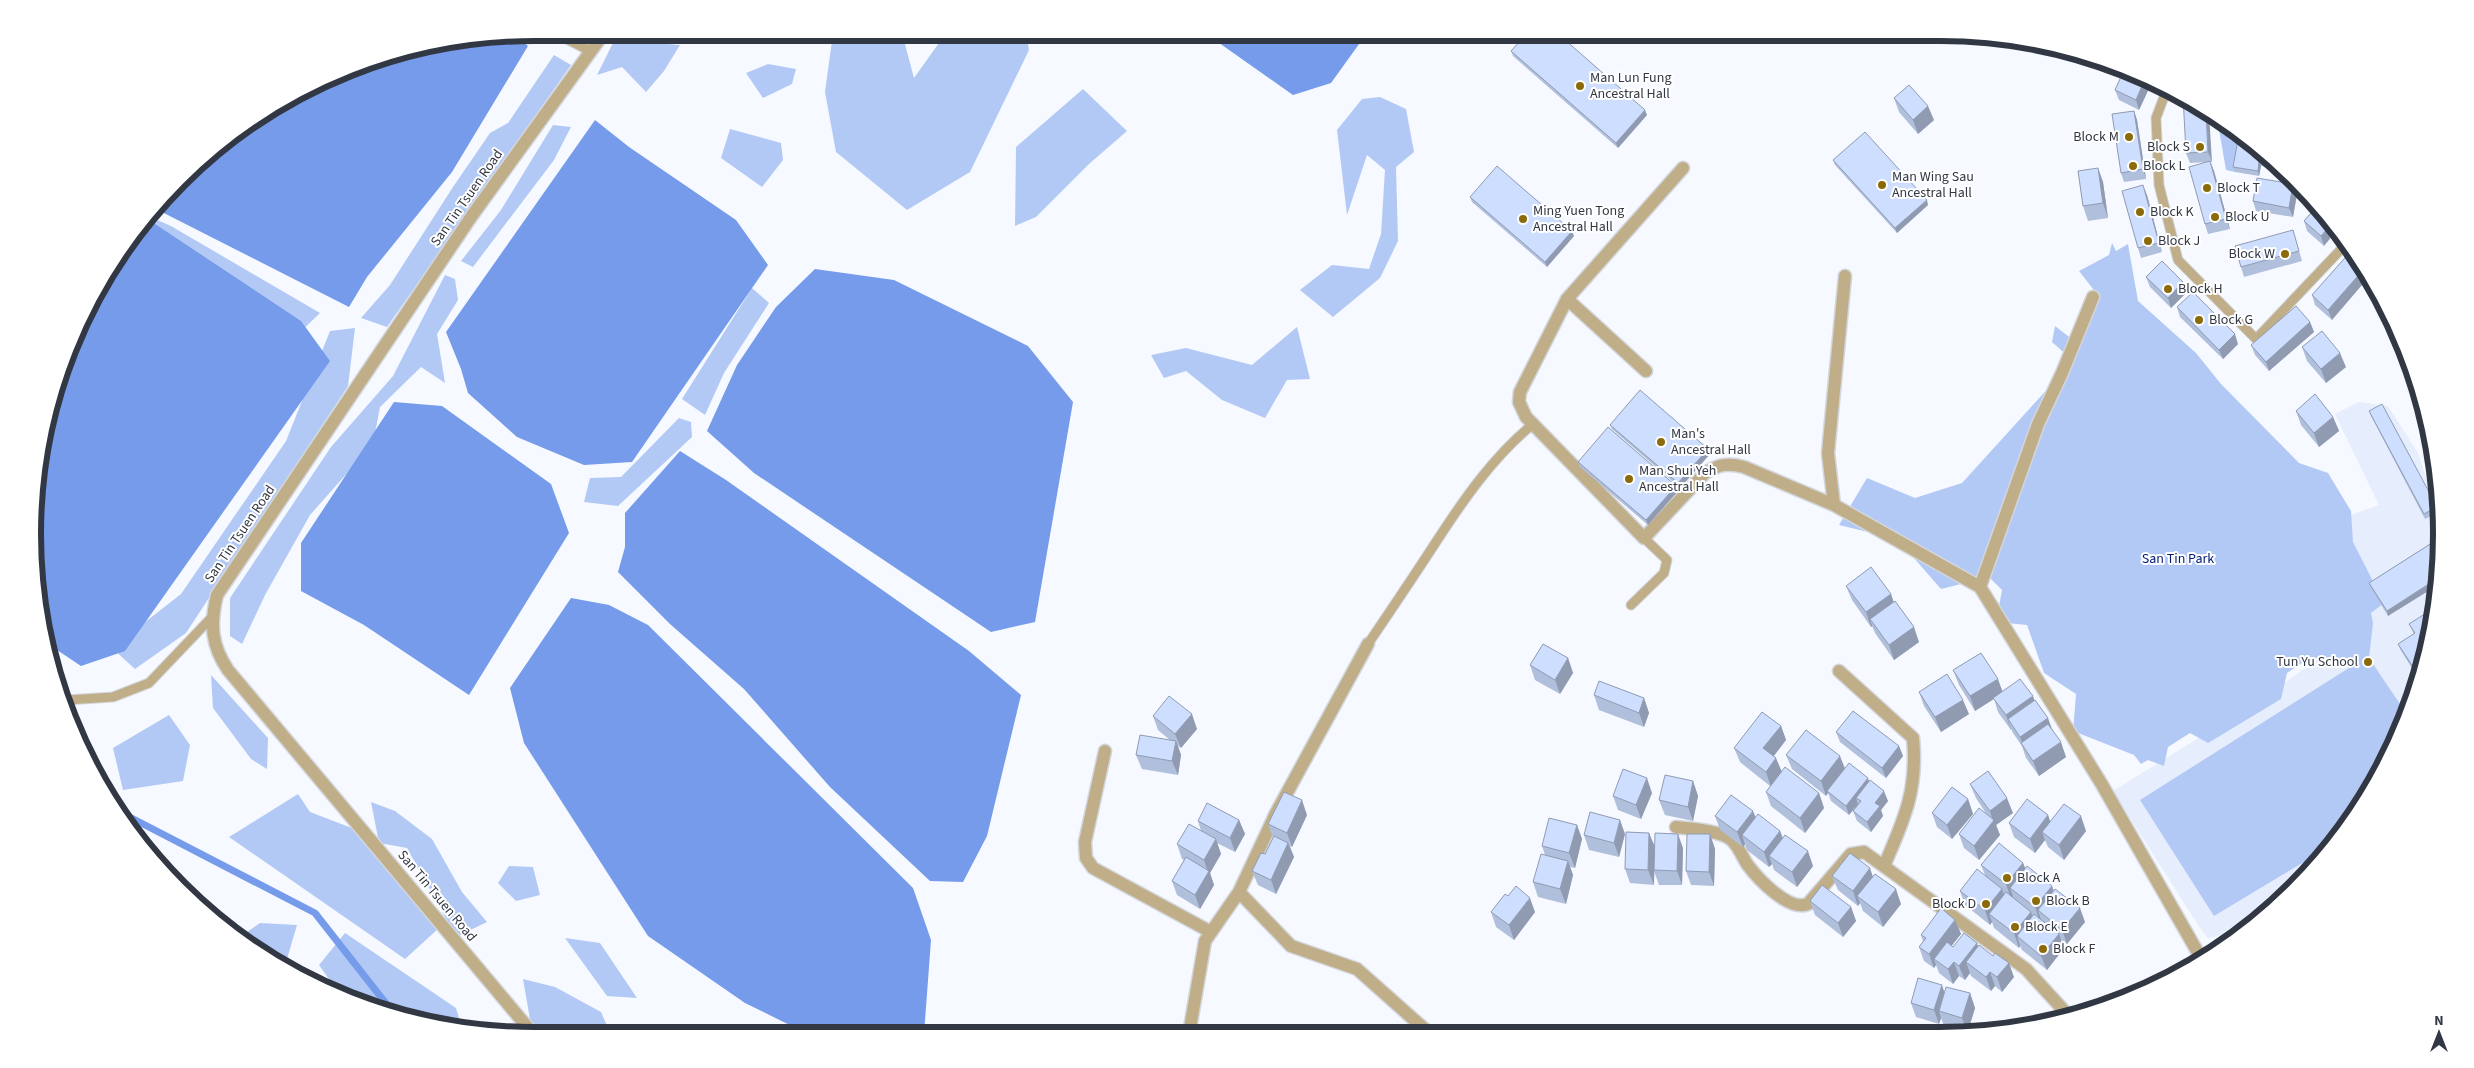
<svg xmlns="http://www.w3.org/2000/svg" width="2474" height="1068" viewBox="0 0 2474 1068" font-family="'Source Sans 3',sans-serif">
<rect width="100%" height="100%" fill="#f6f9ff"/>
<path fill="#e6edfc" d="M2359,402L2388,406L2418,453L2440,521L2437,600L2415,695L2357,813L2288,892L2218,936L2208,938L2200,928L2113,791L2271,693L2356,631L2306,531L2379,505L2335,414Z"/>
<path fill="#b3c9f5" d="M618,33H623L643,42L680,45L664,71L646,92L622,67L597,75Z
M833,33H902L914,78L946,33H1026L1029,50L970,172L907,210L836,152L825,92Z
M554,55L571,65L387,327L361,318L390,285L453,187L490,133L508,123Z
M768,64L796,69L792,84L763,98L746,73Z
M1083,89L1127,131L1089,164L1036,217L1015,226L1016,147Z
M1380,97L1406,109L1414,152L1396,167L1398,241L1380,278L1333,317L1300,290L1332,265L1369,269L1381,234L1385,170L1367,155L1347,215L1337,130L1362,99Z
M2217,118L2241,136L2235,172L2226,170Z
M553,125L571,127L554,160L473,267L461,261L501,210Z
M730,129L781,143L783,160L762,187L721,158Z
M148,216L171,226L320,313L292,340L133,237Z
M2112,243L2116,251L2128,244L2138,301L2196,353L2221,384L2299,463L2328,473L2351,511L2353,542L2384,603L2371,613L2373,623L2369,658L2406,713L2357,813L2324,850L2214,916L2140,800L2352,666L2311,657L2287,673L2281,699L2208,743L2190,733L2168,747L2164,766L2148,760L2141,764L2134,755L2073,731L2076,694L2044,673L2027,625L1996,622L2002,590L1989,577L1941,589L1913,557L1868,532L1839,525L1867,478L1915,498L1962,483L2062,373L2070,358L2052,342L2055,326L2077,343L2097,294L2079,271L2109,255Z
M445,275L455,279L458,300L437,334L445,383L421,367L380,407L373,444L310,515L265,595L242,644L230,636V598L331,447L393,376Z
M752,288L769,303L724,373L705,415L682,399Z
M1297,327L1310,379L1287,380L1265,418L1222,400L1186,371L1164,378L1151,355L1186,348L1252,365Z
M355,328L348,386L186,633L135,669L112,648L181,594L286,441L330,331Z
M679,418L691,422L692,437L618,506L584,502L590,478L621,477Z
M211,675L268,738L267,769L251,759L213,708Z
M169,715L190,745L183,781L123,790L113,748Z
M298,794L310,812L357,830L439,928L405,959L229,837Z
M371,802L395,811L432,839L462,892L487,922L456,937L407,848L379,843Z
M509,866L533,867L540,895L516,901L498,883Z
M260,923L297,925L284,969L240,937Z
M345,933L456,1008L462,1028C433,1026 366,1013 343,995C334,987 326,975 319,965Z
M565,938L600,943L637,998L607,996Z
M523,979L555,987L601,1012L611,1035H550L531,1025Z"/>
<path fill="#759bea" d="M1205,33H1367L1331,83L1293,95Z
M513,35L528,46L452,172L367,277L349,307L154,208L204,157L284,100L373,59L436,42Z
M595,120L629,147L736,220L768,265L632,462L584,465L517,437L468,393L461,369L446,332Z
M146,218L301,321L330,361L125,651L81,666L45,642L42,632L33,534L42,436L59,373L100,284Z
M815,269L894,280L1028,346L1073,402L1035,622L991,632L754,473L707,431L737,365L776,307Z
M394,402L442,406L551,484L569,533L469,695L364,625L301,591V543Z
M680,451L726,480L969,651L1021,695L987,836L963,882L930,881L830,787L744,689L670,624L618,572L625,547V513Z
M571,598L609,605L648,625L913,888L931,940L924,1034L810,1035L745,1003L648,936L524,743L510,688Z"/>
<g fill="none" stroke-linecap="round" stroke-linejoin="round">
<path stroke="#759bea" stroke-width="7" d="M118,811L315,913L395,1015"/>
<defs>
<path id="lane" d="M555,33L590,51
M2167,89L2156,118L2159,185L2178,260L2256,339L2347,243
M1631,605L1664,573L1667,560L1644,538
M1368,644C1391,610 1414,576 1436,542C1464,499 1493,457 1533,424
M59,694L67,700L113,697L149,683L212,617"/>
<path id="street" d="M1683,168L1567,299L1520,392L1519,402L1526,417L1644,538L1705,473C1719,464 1728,463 1744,467L1834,505L1980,587L2101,783L2201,958
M1567,299L1646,371
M1834,505L1828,453L1845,276
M1980,587L2038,424L2062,373L2093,297
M1839,671L1913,738C1918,790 1904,820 1884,866
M1105,751L1085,842L1086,858L1093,868L1211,932
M1676,827C1692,829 1715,830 1729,838C1737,843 1742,856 1747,864C1758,879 1789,912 1808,904L1851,854L1864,852L2026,969L2068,1015
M1239,892L1291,946L1357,969L1429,1033
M1189,1034L1205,941L1239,892L1276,813L1368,644
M534,1035L228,670C211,645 210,624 217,595L471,217L604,33"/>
<path id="secondary" d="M2183,970L2248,928"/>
</defs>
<use href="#lane" stroke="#d3d6dd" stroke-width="11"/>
<use href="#street" stroke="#d3d6dd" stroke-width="15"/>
<use href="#secondary" stroke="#d3d6dd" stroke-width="15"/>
<use href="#lane" stroke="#c0ae88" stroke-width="9"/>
<use href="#street" stroke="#c0ae88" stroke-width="12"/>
<use href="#secondary" stroke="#a4894e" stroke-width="12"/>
</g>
<path fill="#b0bfdb" d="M1511,51L1647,115L1618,148L1513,56Z
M2152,82L2139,110L2119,100L2115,90Z
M1894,98L1934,120L1918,134L1899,112Z
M2191,100L2212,162H2210L2214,171L2230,229L2208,234L2205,224L2208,162L2190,163L2186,153Z
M2134,111L2137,120L2146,179L2124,182L2121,173Z
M2271,157L2282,169L2261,166L2259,176L2235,172L2233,167Z
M1833,160L1928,205L1897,233L1835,165Z
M2098,168L2103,182L2108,218L2088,221L2083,206Z
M2293,184L2297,194L2293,217L2256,211L2253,201Z
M2147,195L2162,252L2141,258L2138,248Z
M1470,197L1574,236L1547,267L1472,202Z
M2317,206L2324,246L2307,231L2304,221Z
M2293,230L2302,261L2244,277L2241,267Z
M2351,251L2332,320L2315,305L2312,295Z
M2146,277L2187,292L2171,308L2150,287Z
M2177,307L2238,344L2223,359L2180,317Z
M2310,322L2314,332L2269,371L2255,355L2251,345Z
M2302,347L2346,367L2326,383L2307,361Z
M2296,411L2333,417L2339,431L2319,447L2301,425Z
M2369,411L2437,507L2439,512L2425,519L2371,416Z
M1610,425L1708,449L1710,454L1680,488L1612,429Z
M1578,462L1678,491L1648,525L1580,467Z
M2435,541L2388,616L2371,588L2369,583Z
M1846,586L1891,594L1893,602L1919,642L1894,660L1875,633L1872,626L1871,627L1852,600Z
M2436,607L2418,678L2400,649L2398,644L2414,634L2409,624Z
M1568,658L1573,673L1560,694L1535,680L1530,665Z
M1953,670L2002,691L2035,700L2052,729L2066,757L2039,776L2026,758L2022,746L2013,733L2011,729V730L1998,712L1994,699L1975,711L1959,685Z
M1919,692L1969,714L1941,732L1924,706Z
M1594,695L1644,698L1649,713L1644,727L1599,710Z
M1153,716L1197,729L1181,748L1178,746L1181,755L1178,775L1142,769L1136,755L1170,740L1158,730Z
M1781,726L1786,740L1774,756L1781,771L1819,793L1824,808L1805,833L1771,806L1766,792L1770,786L1740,762L1734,748Z
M1836,732L1899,746L1903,756L1886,778L1840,742Z
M1786,755L1845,769L1869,781L1888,801L1881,810L1883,816L1871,832L1857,821L1853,811L1858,804L1849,815L1831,801L1828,793L1826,796L1792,769Z
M1693,781L1698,796L1693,821L1665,815L1659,800Z
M1970,784L2013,813L1996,825L2000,835L1979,860L1964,848L1959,834L1987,815L1976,798Z
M1652,793L1641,819L1618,810L1613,796Z
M1968,799L1973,814L1952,839L1937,827L1932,813Z
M1307,815L1292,847L1290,846L1294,857L1276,894L1258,885L1252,871L1265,854L1273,838L1268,824Z
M2048,815L2050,822L2086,831L2064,860L2048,847L2045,840L2035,853L2014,837L2009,823Z
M1715,816L1756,817L1780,831L1783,838L1813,866L1797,887L1774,870L1772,864L1769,867L1747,850L1745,844L1743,847L1720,830Z
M1239,820L1245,834L1235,852L1217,843L1221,854L1210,873L1214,885L1200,909L1177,895L1172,881L1184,860L1182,859L1177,844L1201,831L1198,821Z
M1577,825L1582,839L1575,868L1570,867L1573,875L1566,904L1538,897L1533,882L1545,855L1542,846Z
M1649,833L1654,846L1683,848L1682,885H1659L1654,871V885L1630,883L1625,869Z
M1625,834L1619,857L1589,850L1584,835Z
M1710,834L1715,849L1714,886L1691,885L1686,871Z
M2023,863L2025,868L2054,890L2085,922L2067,944L2060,939L2064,948L2047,970L2022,950L2020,946L2019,948L1994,928L1992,922L1990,925L1965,905L1960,891L1985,875L1981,865Z
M1832,876H1873L1901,904L1883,927L1863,911L1860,903L1858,906L1838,890Z
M1810,901L1851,907L1856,921L1843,937L1815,915Z
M1491,912H1535L1514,940L1496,927Z
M1955,920L1961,934L1951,946L1953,947L1978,946L2014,977L2002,992L1995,986L1991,991L1971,976L1970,973L1965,980L1959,976L1953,984L1939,973L1936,965L1934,968L1924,961L1919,947L1923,941L1921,935Z
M1944,993H1970L1975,1008L1968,1031H1964L1944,1026L1941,1018L1939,1024L1916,1017L1911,1003Z"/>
<path fill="#909bb2" d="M2145,79L2152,82L2139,110L2136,100Z
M1928,106L1934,120L1918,134L1913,120Z
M1645,110L1647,115L1618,148L1616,143Z
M2134,111L2137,120L2146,179L2143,169Z
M2206,111L2209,113L2212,162L2208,152Z
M2210,161L2214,171L2230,229L2226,219Z
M2259,161L2261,166L2259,176L2258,171Z
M2098,168L2103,182L2108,218L2103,203Z
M2293,184L2297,194L2293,217L2289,208Z
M2143,185L2147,195L2162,252L2159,243Z
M1927,200L1928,205L1897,233L1895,228Z
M2332,223L2338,229L2324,246L2321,236Z
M1572,231L1574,236L1547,267L1545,262Z
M2363,270L2368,278L2332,320L2328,310Z
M2183,282L2187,292L2171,308L2168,298Z
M2310,322L2314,332L2269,371L2266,362Z
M2235,334L2238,344L2223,359L2219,350Z
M2340,353L2346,367L2326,383L2321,369Z
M2333,417L2339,431L2319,447L2314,433Z
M1708,449L1710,454L1680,488L1678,483Z
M1676,486L1678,491L1648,525L1646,520Z
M2438,578V585L2388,616L2387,611Z
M1891,594L1896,609L1870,619L1872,626L1871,627L1866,612Z
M1914,627L1919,642L1894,660L1889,645Z
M1568,658L1573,673L1560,694L1555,680Z
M2421,670L2419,678H2418L2417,673Z
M1998,679L2003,693L1975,711L1970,696Z
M2033,696L2038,711L2008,719L2011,729V730L2006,715Z
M1644,698L1649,713L1644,727L1639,713Z
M1963,700L1969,714L1941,732L1935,717Z
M1192,714L1197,729L1181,748L1175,734Z
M2048,718L2053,732L2024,748L2020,737Z
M1781,726L1786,740L1769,762L1763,748Z
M1176,741L1181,755L1178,775L1172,761Z
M2061,742L2066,757L2039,776L2033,761Z
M1899,746L1903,756L1886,778L1882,768Z
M1840,756L1846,771L1827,791L1828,793L1826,796L1821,781Z
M1776,758L1782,772L1771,787L1766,772Z
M1647,778L1652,793L1641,819L1636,805Z
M1868,778L1871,788L1856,798L1858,804L1849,815L1846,806Z
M1693,781L1698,796L1693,821L1688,807Z
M1884,791L1888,801L1881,810L1883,816L1871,832L1867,822L1875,803Z
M1819,793L1824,808L1805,833L1800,818Z
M2007,798L2013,813L1996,825L2000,835L1979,860L1974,846L1993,822L1990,811Z
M1968,799L1973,814L1952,839L1947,825Z
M1302,800L1307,815L1292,847L1287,833Z
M1753,811L1759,825L1742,835L1745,844L1743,847L1737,832Z
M2048,815L2053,830L2042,832L2045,840L2035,853L2030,839Z
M2081,816L2086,831L2064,860L2059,845Z
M1239,820L1245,834L1235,852L1230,838Z
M1620,820L1625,834L1619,857L1614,843Z
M1577,825L1582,839L1575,868L1569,853Z
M1780,831L1785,845L1769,856L1772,864L1769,867L1764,852Z
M1649,833L1655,847L1654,885L1648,870Z
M1678,834L1683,848L1682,885L1677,871Z
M1710,834L1715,849L1714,886L1709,872Z
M1216,839L1221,854L1210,873L1214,885L1200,909L1195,895L1208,872L1204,860Z
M1288,843L1294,857L1276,894L1271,880Z
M1808,851L1813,866L1797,887L1792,872Z
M1568,861L1573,875L1566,904L1560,889Z
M2023,863L2029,877L2010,888L2013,896L2011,899L2006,884Z
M1870,868L1875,883L1857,896L1860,903L1858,906L1853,891Z
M2052,886L2057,900L2038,910L2041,920L2040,922L2035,907Z
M1896,889L1901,904L1883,927L1878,912Z
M2002,889L2007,903L1989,914L1992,922L1990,925L1985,910Z
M1530,898L1535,912L1514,940L1509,925Z
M1851,907L1856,921L1843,937L1838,923Z
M2080,908L2085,922L2067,944L2062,930Z
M2031,912L2036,926L2017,936L2020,946L2019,948L2014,933Z
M1955,920L1961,934L1939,962L1934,959L1936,965L1934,968L1929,954Z
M2059,934L2064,948L2047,970L2041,956Z
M1977,943L1982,958L1966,962L1970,973L1965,980L1959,966Z
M1954,962L1959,976L1953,984L1948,969Z
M2009,963L2014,977L2002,992L1997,977Z
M1990,972L1995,986L1991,991L1986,977Z
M1942,985L1947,1000L1939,1011L1941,1018L1939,1024L1934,1010Z
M1970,993L1975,1008L1968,1031H1967L1962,1018Z"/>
<path fill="#cddeff" stroke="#909bb2" d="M1528,32H1556L1645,110L1616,143L1511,51Z
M2124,70L2145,79L2136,100L2115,90Z
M1909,85L1928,106L1913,120L1894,98Z
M2183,96L2191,100L2206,111L2208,152L2186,153Z
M2134,111L2143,169L2121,173L2112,114Z
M1865,132L1927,200L1895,228L1833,160Z
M2239,134L2271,157L2277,164L2259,161L2258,171L2233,167Z
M2210,161L2226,219L2205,224L2189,167Z
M1497,166L1572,231L1545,262L1470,197Z
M2098,168L2103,203L2083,206L2078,171Z
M2257,178L2293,184L2289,208L2253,201Z
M2143,185L2159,243L2138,248L2122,191Z
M2317,206L2332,223L2321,236L2304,221Z
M2293,230L2299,251L2241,267L2235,246Z
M2351,251L2363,270L2328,310L2312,295Z
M2162,261L2183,282L2168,298L2146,277Z
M2193,292L2235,334L2219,350L2177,307Z
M2296,306L2310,322L2266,362L2251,345Z
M2322,331L2340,353L2321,369L2302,347Z
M1640,390L1708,449L1678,483L1610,425Z
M2315,394L2333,417L2314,433L2296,411Z
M2382,404L2437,507L2424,514L2369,411Z
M1608,427L1676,486L1646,520L1578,462Z
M2440,516L2439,534L2432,521Z
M2435,541L2439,548L2438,578L2387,611L2369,583Z
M1871,567L1891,594L1866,612L1846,586Z
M1895,601L1914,627L1889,645L1870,619Z
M2436,607L2421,670L2417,673L2398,644L2415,633L2409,624Z
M1543,644L1568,658L1555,680L1530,665Z
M1981,653L1998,679L1970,696L1953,670Z
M1947,674L1963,700L1935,717L1919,692Z
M2020,679L2033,696L2006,715L1993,698Z
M1599,681L1644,698L1639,713L1594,695Z
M1169,696L1192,714L1175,734L1153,716Z
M2035,700L2048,718L2020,737L2008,719Z
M1853,711L1899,746L1882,768L1836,732Z
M1762,712L1781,726L1763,748L1776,758L1766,772L1734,748Z
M2048,724L2061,742L2033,761L2021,743Z
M1806,730L1840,756L1821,781L1786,755Z
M1140,735L1176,741L1172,761L1136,755Z
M1849,763L1868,778L1846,806L1827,791Z
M1785,767L1819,793L1800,818L1766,792Z
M1623,769L1647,778L1636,805L1613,796Z
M1988,771L2007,798L1990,811L1970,784Z
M1665,775L1693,781L1688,807L1659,800Z
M1870,780L1884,791L1875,803L1880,806L1867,822L1853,811L1861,801L1856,798Z
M1952,787L1968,799L1947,825L1932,813Z
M1284,792L1302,800L1287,833L1268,824Z
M1731,795L1753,811L1737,832L1715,816Z
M2027,799L2048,815L2030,839L2009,823Z
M1207,803L1239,820L1230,838L1198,821Z
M2064,804L2081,816L2059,845L2042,832Z
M1979,808L1994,820L1974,846L1959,834Z
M1590,812L1620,820L1614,843L1584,835Z
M1758,814L1780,831L1764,852L1742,835Z
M1549,818L1577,825L1569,853L1542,846Z
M1189,824L1216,839L1204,860L1177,844Z
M1626,832L1649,833L1648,870L1625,869Z
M1655,833L1678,834L1677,871L1654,870Z
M1687,834H1710L1709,872L1686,871Z
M1785,835L1808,851L1792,872L1769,856Z
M1274,836L1288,843L1271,880L1252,871L1261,853L1265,854Z
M1999,843L2023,863L2006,884L1981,865Z
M1850,853L1870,868L1853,891L1832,876Z
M1541,854L1568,861L1560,889L1533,882Z
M1186,857L1209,871L1195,895L1172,881Z
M2027,866L2052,886L2035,907L2010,888Z
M1977,869L2002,889L1985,910L1960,891Z
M1875,874L1896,889L1878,912L1857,896Z
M1822,885L1851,907L1838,923L1810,901Z
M1516,886L1530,898L1509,925L1491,912L1505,894L1508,896Z
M2055,889L2080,908L2062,930L2038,910Z
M2006,892L2031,912L2014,933L1989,914Z
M1941,908L1955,920L1929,954L1919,947L1926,938L1921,935Z
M2034,914L2059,934L2041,956L2017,936Z
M1964,933L1977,943L1959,966L1954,962L1948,969L1934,959L1947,942L1953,947Z
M1979,945L1993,956L1995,953L2009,963L1997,977L1990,972L1986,977L1966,962Z
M1918,978L1942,985L1934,1010L1911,1003Z
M1946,987L1970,993L1962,1018L1939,1011Z"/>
<g fill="#8b6a0a" stroke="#fff" stroke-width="2">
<circle cx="1580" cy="86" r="5"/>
<circle cx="2129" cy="137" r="5"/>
<circle cx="2200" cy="147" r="5"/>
<circle cx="2133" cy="166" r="5"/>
<circle cx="1882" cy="185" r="5"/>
<circle cx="2207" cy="188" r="5"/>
<circle cx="2140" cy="212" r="5"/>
<circle cx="2215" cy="217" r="5"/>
<circle cx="1523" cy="219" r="5"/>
<circle cx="2148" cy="241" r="5"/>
<circle cx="2285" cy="254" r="5"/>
<circle cx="2168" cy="289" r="5"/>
<circle cx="2199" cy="320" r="5"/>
<circle cx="1661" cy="442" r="5"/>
<circle cx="1629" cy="479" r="5"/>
<circle cx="2368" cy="662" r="5"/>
<circle cx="2007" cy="878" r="5"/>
<circle cx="2036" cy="901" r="5"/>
<circle cx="1986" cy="904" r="5"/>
<circle cx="2015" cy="927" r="5"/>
<circle cx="2043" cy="949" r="5"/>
</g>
<g text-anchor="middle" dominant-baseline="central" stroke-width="4" stroke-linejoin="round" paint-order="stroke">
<g font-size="14" fill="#323843" stroke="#fff" text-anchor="start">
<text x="1590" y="78">Man Lun Fung<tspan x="1590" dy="16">Ancestral Hall</tspan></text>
<text x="2119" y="137" text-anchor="end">Block M</text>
<text x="2190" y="147" text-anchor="end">Block S</text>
<text x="2143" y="166">Block L</text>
<text x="1892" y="177">Man Wing Sau<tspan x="1892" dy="16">Ancestral Hall</tspan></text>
<text x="2217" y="188">Block T</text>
<text x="1533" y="211">Ming Yuen Tong<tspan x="1533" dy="16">Ancestral Hall</tspan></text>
<text x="2150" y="212">Block K</text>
<text x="2225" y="217">Block U</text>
<text x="2158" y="241">Block J</text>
<text x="2275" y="254" text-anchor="end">Block W</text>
<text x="2178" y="289">Block H</text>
<text x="2209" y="320">Block G</text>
<text x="1671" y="434">Man's<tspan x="1671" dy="16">Ancestral Hall</tspan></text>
<text x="1639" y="471">Man Shui Yeh<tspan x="1639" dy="16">Ancestral Hall</tspan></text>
<text x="2358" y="662" text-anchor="end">Tun Yu School</text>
<text x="2017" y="878">Block A</text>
<text x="2046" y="901">Block B</text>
<text x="1976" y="904" text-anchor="end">Block D</text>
<text x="2025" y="927">Block E</text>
<text x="2053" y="949">Block F</text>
</g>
<g font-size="14" fill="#323843" stroke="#fff">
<text transform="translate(467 198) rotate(-55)">San Tin Tsuen Road</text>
<text transform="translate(240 534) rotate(-56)">San Tin Tsuen Road</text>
<text transform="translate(437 896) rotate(50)">San Tin Tsuen Road</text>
</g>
<g font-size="14" fill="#021c76" stroke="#fff">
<text x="2178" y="559">San Tin Park</text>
</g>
</g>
<path d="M0 0H2474V1068H0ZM534 41H1940A493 493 0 0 1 2433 534V534A493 493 0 0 1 1940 1027H534A493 493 0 0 1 41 534V534A493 493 0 0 1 534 41Z" fill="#fff" fill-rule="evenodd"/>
<path fill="none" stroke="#323843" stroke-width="6" d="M534 41H1940A493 493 0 0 1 2433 534V534A493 493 0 0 1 1940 1027H534A493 493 0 0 1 41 534V534A493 493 0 0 1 534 41Z"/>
<g transform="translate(2439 1033)" stroke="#ffffff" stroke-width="4" paint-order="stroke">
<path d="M0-4L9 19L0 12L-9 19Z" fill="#323843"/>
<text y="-8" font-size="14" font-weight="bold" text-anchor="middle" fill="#323843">N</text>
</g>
</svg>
